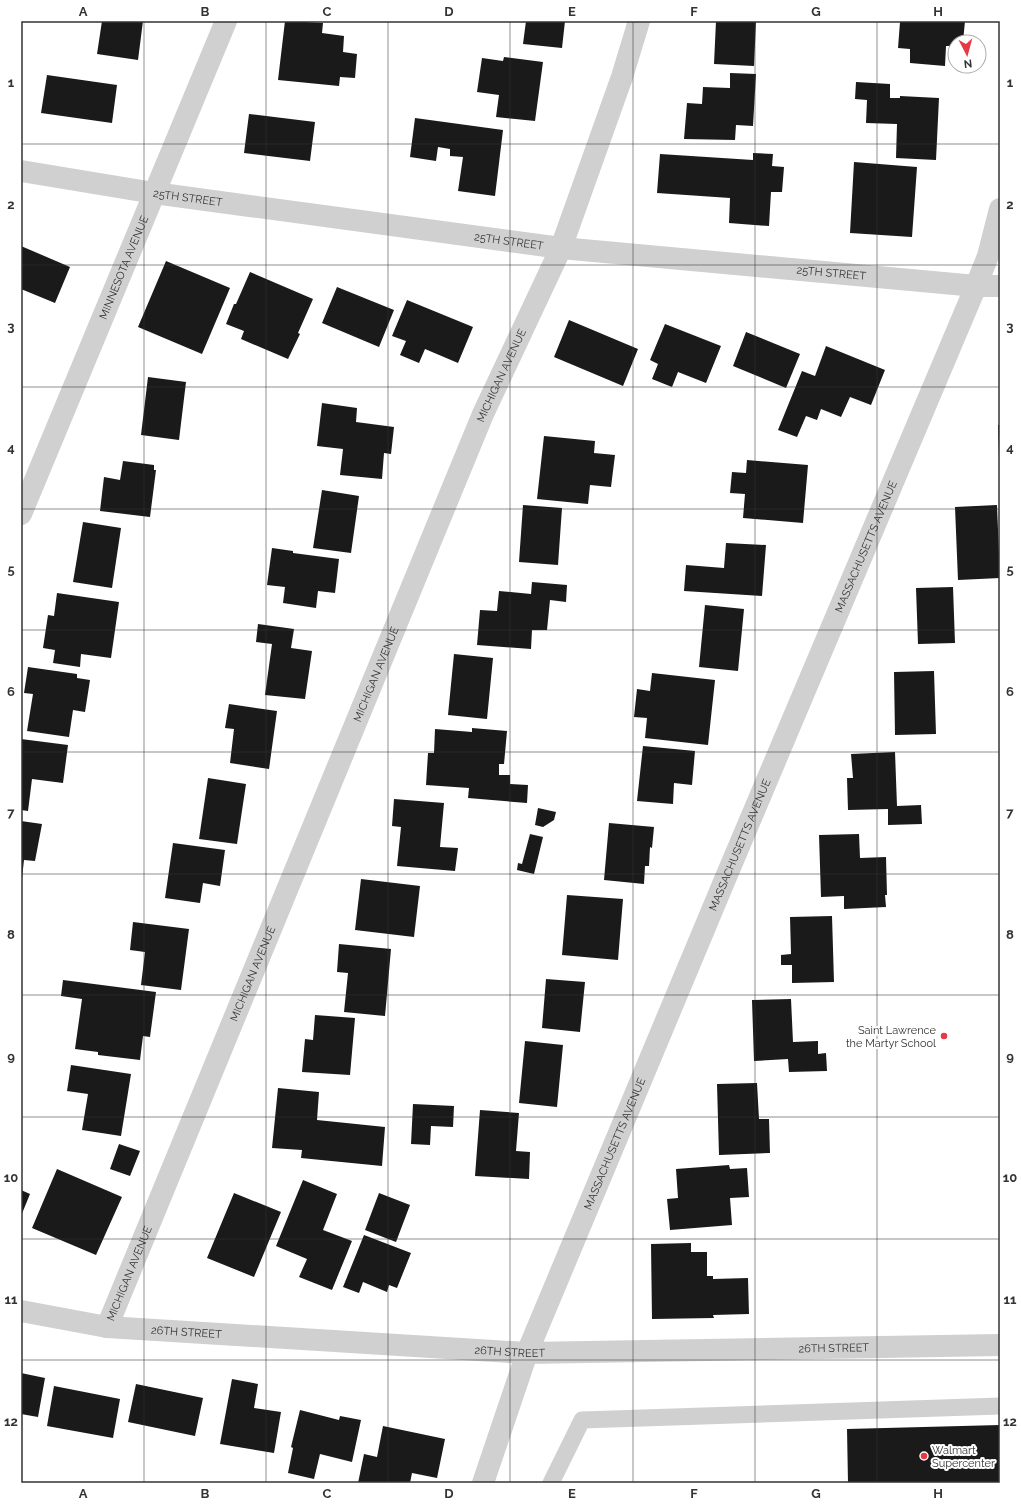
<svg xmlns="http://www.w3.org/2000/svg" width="1021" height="1504" viewBox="0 0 1021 1504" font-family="Raleway,sans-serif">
<rect width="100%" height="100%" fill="#fff"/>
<path fill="#1a1a1a" d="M102,21H143L138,60L97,54Z
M285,21L323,23L322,33L344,36L343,52L357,54L355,78L340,77L339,86L278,80Z
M526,21H565L562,48L523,44Z
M716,21H756L754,66L714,64Z
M913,21H965L963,42H955V46H946L945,66L910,63V49L898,48L900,22H913Z
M504,57L543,62L535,121L496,117L499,95L477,92L482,58L503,61Z
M730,73L756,74L753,126L736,125L735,140L684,139L687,103L702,104L703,87L730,88Z
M47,75L117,85L112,123L41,113Z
M856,82L890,84V98H900V96L939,98L936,160L896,158L897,124L866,123L867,100L855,99Z
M249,114L315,122L310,161L244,153Z
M415,118L503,130L495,196L458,191L463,157L450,156V149L438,147L436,161L410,157Z
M753,153L773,154L772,166L784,167L782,192H771L769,226L729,223L730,198L657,193L660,154L753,160Z
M854,162L917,167L912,237L850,233Z
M21,246L70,267L55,303L21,289Z
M166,261L230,288L202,354L138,327Z
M250,272L313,299L298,333L300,334L288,359L241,339L244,331L226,324L234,304H236Z
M337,287L394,310L379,347L322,323Z
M407,300L473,327L458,363L425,349L419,363L400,355L406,341L392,336Z
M569,320L638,349L623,386L554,357Z
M665,324L721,346L706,383L678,372L672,387L652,379L658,364L650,360Z
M746,332L800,354L786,388L733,366Z
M826,346L885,370L871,405L850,397L841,417L821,409L817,420L806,416L797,437L778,430L802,371L815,376Z
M148,377L186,382L179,440L141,435Z
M322,403L357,408L356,422L394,427L391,454L384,453L382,479L340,475L343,449L317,446Z
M998,425H1000V455H999Z
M544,436L595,441L594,453L615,455L611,487L590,485L588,504L537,499Z
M747,460L808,465L803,523L743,518L745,494L730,493L732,472L746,473Z
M123,461L154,465V470H156L150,517L100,511L104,477L120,480Z
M322,490L359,496L351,553L313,548Z
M523,505L562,508L558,565L519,562Z
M997,505L1000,578L958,580L955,507Z
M83,522L121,528L112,588L73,582Z
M726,543L766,545L762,596L684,591L686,565L724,568Z
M272,548L293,551V553L339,559L335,593L318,591L316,608L283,603L285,587L267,585Z
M532,582L567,585L566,602L550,600L547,630H532L531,649L477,645L480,610L497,611L499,591L531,594Z
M953,587L955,643L918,644L916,588Z
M57,593L119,602L111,658L81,654L80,667L53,663L55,650L43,648L48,615L54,616Z
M705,605L744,609L738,671L699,667Z
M258,624L294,629L291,648L312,651L305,699L265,695L272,644L256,642Z
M454,654L493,658L487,719L448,715Z
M28,667L77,674V678L90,680L85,712L73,710L69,737L27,731L33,694L24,693Z
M934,671L936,734L895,735L894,672Z
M652,673L715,680L708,745L645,738L647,718L634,717L637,689L650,691Z
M229,704L277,711L269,769L230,763L234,729L225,728Z
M472,728L507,731L504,764H499V775H510V784L528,785L527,803L468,798L469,788L426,785L428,753H434L435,729L472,732Z
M21,739L68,745L63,783L32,779L28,811L21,810Z
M643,746L695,751L692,785L674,783L673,804L637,801Z
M895,752L897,806L921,805L922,824L888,825V809L848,810L847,778H853L851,754Z
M208,778L246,784L237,844L199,839Z
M394,799L444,803L440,847L458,848L455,871L397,866L401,827L392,826Z
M538,808L556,812L554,820L543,827L535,825Z
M21,821L42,824L35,861L24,860L22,878H21Z
M609,823L654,827L652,848L650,847L649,866H645L644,884L604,880Z
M530,834L543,837L534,874L517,870L518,863L522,864Z
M859,834L860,858L886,857L887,895H885L886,907L844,909V896L821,897L819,835Z
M173,843L225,850L220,886L203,883L200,903L165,898Z
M361,879L420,886L414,937L355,930Z
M567,895L623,899L618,960L562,955Z
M832,916L834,982L792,983V965H781V955L791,954L790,917Z
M133,922L189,929L181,990L141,985L145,952L130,950Z
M339,944L391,949L385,1016L344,1012L348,973L337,972Z
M546,979L585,982L580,1032L542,1028Z
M63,980L156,992L150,1037L143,1036L140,1060L98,1055V1052L75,1049L82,999L61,996Z
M791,999L793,1042L818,1041V1054L826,1053L827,1071L789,1072L788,1059L754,1061L752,1000Z
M315,1015L355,1018L350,1075L302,1072L305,1039L313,1040Z
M525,1041L563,1045L557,1107L519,1103Z
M71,1065L131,1074L121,1136L82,1130L88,1094L67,1091Z
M757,1083L759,1119H769L770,1153L719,1155L717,1084Z
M278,1088L319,1092L317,1120L385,1127L382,1166L301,1158L302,1150L272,1148Z
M413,1104L454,1106L453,1127L431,1126L430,1145L411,1144Z
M480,1110L519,1113L516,1151L530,1152L529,1179L475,1176Z
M119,1144L140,1151L130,1176L110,1169Z
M729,1165L730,1169L747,1168L749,1197L730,1198L732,1225L670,1230L667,1199L678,1198L676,1169Z
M57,1169L122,1197L96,1255L32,1228Z
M303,1180L337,1194L323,1230L352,1241L332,1290L299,1277L307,1259L276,1246Z
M21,1190L30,1194L21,1216Z
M234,1193L281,1212L254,1277L207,1258Z
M379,1193L410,1205L396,1242L365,1230Z
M364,1235L411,1253L397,1288L389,1285L387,1292L363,1282L359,1293L343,1287Z
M691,1243V1252H707V1276H713V1279L748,1278L749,1314L713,1315L714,1318L652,1319L651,1244Z
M21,1373L45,1378L38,1417L21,1414Z
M232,1379L258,1384L254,1408L281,1412L274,1453L220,1444Z
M136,1384L203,1398L195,1436L128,1422Z
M54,1386L120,1399L113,1438L47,1426Z
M300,1410L339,1420L340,1416L361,1420L352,1462L320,1454L314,1479L288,1473L293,1448L291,1447Z
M1000,1425V1483H848L847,1429Z
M383,1426L445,1439L437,1478L412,1473L410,1483H358L364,1454L377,1457Z"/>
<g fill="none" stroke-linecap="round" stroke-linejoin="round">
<path stroke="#d0d0d0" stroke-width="17" d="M551,1483L582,1420L1000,1406"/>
<g stroke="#d0d0d0" stroke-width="22">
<path id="s1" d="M21,171L154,193L561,248L976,286H1000"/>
<path id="s2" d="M21,514L226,21"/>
<path id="s3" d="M21,1311L107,1327L527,1353L1000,1345"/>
<path id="s4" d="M107,1327L483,414L561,248L622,77L639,21"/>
<path id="s5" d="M483,1483L527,1353L726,877L976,286L988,256L1000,209"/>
</g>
</g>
<path fill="none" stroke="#333" stroke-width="1" stroke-opacity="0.55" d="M144,21V1483M266,21V1483M388,21V1483M510,21V1483M633,21V1483M755,21V1483M877,21V1483M21,144H1000M21,265H1000M21,387H1000M21,509H1000M21,630H1000M21,752H1000M21,874H1000M21,995H1000M21,1117H1000M21,1239H1000M21,1360H1000"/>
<g fill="#e63946" stroke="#fff" stroke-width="1.5">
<circle cx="944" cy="1036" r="4"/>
<circle cx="924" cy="1456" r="4"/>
</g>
<g text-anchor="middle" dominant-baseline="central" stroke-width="4" stroke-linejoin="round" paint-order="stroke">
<g font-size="11" fill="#333" stroke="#fff">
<text stroke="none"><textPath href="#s1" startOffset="169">25TH STREET</textPath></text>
<text stroke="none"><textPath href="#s1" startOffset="493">25TH STREET</textPath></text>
<text stroke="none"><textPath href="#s2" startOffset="267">MINNESOTA AVENUE</textPath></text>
<text stroke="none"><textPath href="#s1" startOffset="817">25TH STREET</textPath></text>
<text stroke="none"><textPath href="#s4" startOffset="1030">MICHIGAN AVENUE</textPath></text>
<text stroke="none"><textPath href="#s5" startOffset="1012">MASSACHUSETTS AVENUE</textPath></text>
<text stroke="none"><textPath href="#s4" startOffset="706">MICHIGAN AVENUE</textPath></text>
<text stroke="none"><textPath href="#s5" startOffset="688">MASSACHUSETTS AVENUE</textPath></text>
<text stroke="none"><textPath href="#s4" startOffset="382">MICHIGAN AVENUE</textPath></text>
<text stroke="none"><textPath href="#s5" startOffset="364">MASSACHUSETTS AVENUE</textPath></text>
<text stroke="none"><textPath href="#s4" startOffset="58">MICHIGAN AVENUE</textPath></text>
<text stroke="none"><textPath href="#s3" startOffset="167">26TH STREET</textPath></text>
<text stroke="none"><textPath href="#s3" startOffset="815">26TH STREET</textPath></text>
<text stroke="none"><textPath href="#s3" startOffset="491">26TH STREET</textPath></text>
</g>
<g font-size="11" fill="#333" stroke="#fff" text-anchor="end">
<text x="936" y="1030">Saint Lawrence<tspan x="936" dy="13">the Martyr School</tspan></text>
<text x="932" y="1450" text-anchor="start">Walmart<tspan x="932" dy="13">Supercenter</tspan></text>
</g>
</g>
<rect width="1021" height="1504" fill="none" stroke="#ffffff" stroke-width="44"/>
<g transform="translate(967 54) rotate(174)"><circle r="19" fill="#ffffff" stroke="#adadad"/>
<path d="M0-3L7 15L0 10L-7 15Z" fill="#e63946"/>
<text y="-6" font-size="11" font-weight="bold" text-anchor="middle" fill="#333333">N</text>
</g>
<rect x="22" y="22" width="977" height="1460" fill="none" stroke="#333" stroke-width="1.5"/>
<g font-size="13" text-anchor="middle" font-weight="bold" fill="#333">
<text x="83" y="16">A</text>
<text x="205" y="16">B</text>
<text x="327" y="16">C</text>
<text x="449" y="16">D</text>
<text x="572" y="16">E</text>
<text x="694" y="16">F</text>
<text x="816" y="16">G</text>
<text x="938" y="16">H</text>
<text x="11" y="87">1</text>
<text x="1010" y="87">1</text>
<text x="11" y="209">2</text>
<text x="1010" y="209">2</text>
<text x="11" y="331">3</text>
<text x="1010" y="331">3</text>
<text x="11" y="452">4</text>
<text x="1010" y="452">4</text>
<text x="11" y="574">5</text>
<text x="1010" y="574">5</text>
<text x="11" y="696">6</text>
<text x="1010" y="696">6</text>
<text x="11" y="817">7</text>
<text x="1010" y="817">7</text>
<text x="11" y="939">8</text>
<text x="1010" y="939">8</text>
<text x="11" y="1061">9</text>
<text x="1010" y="1061">9</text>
<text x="11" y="1182">10</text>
<text x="1010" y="1182">10</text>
<text x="11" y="1304">11</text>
<text x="1010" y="1304">11</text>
<text x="11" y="1426">12</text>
<text x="1010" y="1426">12</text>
<text x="83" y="1498">A</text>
<text x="205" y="1498">B</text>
<text x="327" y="1498">C</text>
<text x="449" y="1498">D</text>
<text x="572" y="1498">E</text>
<text x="694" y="1498">F</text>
<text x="816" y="1498">G</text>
<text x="938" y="1498">H</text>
</g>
</svg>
